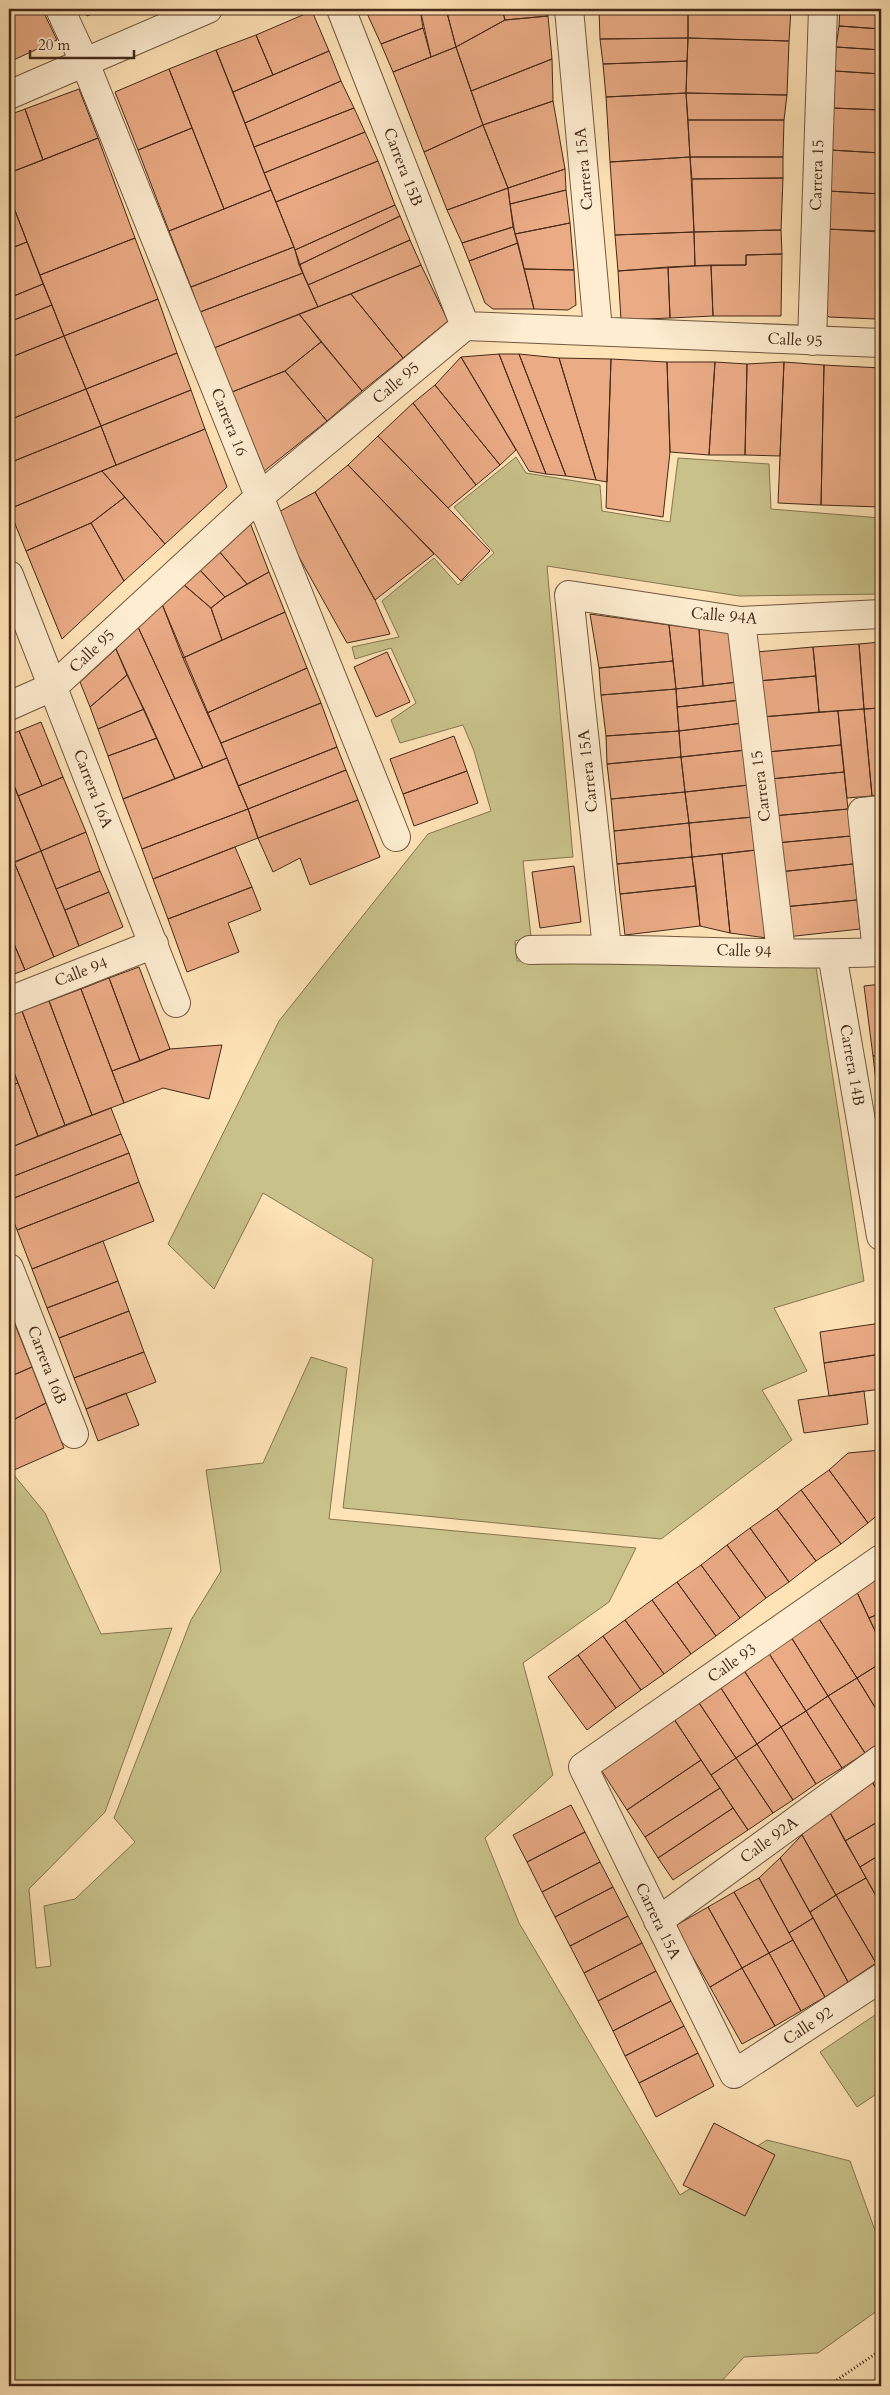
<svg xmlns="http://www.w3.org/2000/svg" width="890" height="2395" viewBox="0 0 890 2395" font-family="Cardo,serif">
<rect width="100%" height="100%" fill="#fee3b6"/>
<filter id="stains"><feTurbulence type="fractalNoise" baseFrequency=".004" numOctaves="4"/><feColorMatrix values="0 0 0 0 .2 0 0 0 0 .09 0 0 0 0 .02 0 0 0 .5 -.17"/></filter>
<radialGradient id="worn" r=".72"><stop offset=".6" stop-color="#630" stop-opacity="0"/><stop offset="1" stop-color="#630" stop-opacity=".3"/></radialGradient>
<path fill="#c8c189" stroke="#867551" d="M516,457L526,473L600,485L602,511L670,522L678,458L769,464L771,509L881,518V594L739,596L547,566L573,857L523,861L531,937L515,941L517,961L609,958L816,967L864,1281L774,1308L807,1371L762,1390L792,1440L661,1539L343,1508L373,1259L263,1193L214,1289L168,1244L279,1021L428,834L491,811L474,751L463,725L400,743L391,720L416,703L391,648L355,659L352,647L399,637L382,601L434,558L458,585L494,553L454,507Z
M311,1357L347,1368L329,1519L636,1548L609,1602L523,1663L553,1775L485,1838L519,1923L680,2195L767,2140L850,2161L881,2247V2308L818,2353L744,2357L717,2386H9V1469L45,1513L101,1634L172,1628L105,1812L29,1889L36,1968L51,1966L44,1906L75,1899L135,1842L114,1818L191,1620L221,1571L206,1470L263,1463Z
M881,2011V2091L857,2107L820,2052Z"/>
<path fill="#eaab85" stroke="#442919" d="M9,9H42L57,40L9,62Z
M84,9H104L87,16Z
M365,9H420L423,28L381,44Z
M420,9H446L456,47L431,57Z
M446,9H502L505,20L456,47Z
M502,9H548V16L505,20Z
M599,9H688V38L600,39Z
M688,9H791L789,41L688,38Z
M840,9H881V29L839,26Z
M312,11L329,51L273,75L256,35Z
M548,16L552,59L471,91L456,47L505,20Z
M839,26L881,29V50L836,47Z
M423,28L431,57L393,72L381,44Z
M256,35L273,75L233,92L216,50Z
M688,38L789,41L787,95L686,93Z
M688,38L687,61L603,64L600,39Z
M456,47L483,125L424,152L393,72Z
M836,47L881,50V74L835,71Z
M216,50L271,190L224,209L169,69Z
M329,51L341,81L245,123L233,92Z
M552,59L553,101L483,125L471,91Z
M687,61L686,93L606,97L603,64Z
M169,69L192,128L138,150L115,92Z
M835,71L881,74V110L832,108Z
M341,81L354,108L254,147L245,123Z
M79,89L98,138L43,160L25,109Z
M686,93L690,157L610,162L606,97Z
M686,93L787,95L784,120H688Z
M553,101L565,169L508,188L483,125Z
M354,108L365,132L264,173L254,147Z
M832,108L881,110V153L830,150Z
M25,109L43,160L9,173V115Z
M688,120H784L783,157H690Z
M483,125L508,188L447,210L424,152Z
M192,128L224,209L169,231L138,150Z
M365,132L378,161L276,202L264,173Z
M98,138L135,238L40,275L9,195V173Z
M830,150L881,153V194L828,191Z
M690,157L694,232L615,235L610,162Z
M690,157H783V178L692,179Z
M378,161L395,205L295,250L276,202Z
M565,169L566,190L510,204L508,188Z
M783,178L781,230L694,232L692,179Z
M508,188L513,227L462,243L447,210Z
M271,190L294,247L191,287L169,231Z
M566,190L570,223L515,234L510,204Z
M828,191L881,194V232L826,229Z
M9,195L27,242L9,249Z
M395,205L400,216L299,265L295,250Z
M400,216L410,240L308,285L299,265Z
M570,223L574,270L524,269L515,234Z
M513,227L518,243L469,261L462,243Z
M826,229L879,231L876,319L829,317L823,312Z
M781,230L782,254L746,255V265L695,266L694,232Z
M879,231L881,232V319H876Z
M694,232L695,266L618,271L615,235Z
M135,238L158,299L64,336L40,275Z
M410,240L421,265L318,307L308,285Z
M27,242L43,284L9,298V249Z
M518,243L534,309H493L485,303L469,261Z
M294,247L303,273L200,312L191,287Z
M782,254L781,316H713L711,265H746V255Z
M421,265L448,321L403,358L351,294Z
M711,265L713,316L670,318L668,267Z
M668,267L670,318L621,320L618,271Z
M524,269L574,270L576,305L568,310L534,309Z
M303,273L318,307L214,348L200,312Z
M43,284L52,305L9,322V298Z
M351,294L403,358L362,391L299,314Z
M158,299L177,353L86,389L64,336Z
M52,305L64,336L9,358V322Z
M299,314L321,342L285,371L232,392L214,348Z
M64,336L86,389L9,420V358Z
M321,342L362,391L327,421L285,371Z
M177,353L191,390L101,426L86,389Z
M499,354H519L566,476L546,474Z
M499,354L546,474L529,471L461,357Z
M519,354L559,358L596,480L566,476Z
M461,357L516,450L500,465L435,385Z
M559,358L611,359L607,482L596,480Z
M611,359L667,362L670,452L663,517L606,508Z
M667,362H715L709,455L670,452Z
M715,362L747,364L745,455H709Z
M784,362L824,365L821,505L778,503Z
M784,362L780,456L745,455L747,364Z
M824,365L881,368V507L821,505Z
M285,371L327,421L263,472L232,392Z
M435,385L500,465L476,485L413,403Z
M86,389L101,426L9,463V420Z
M191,390L205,429L116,465L101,426Z
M413,403L476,485L448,508L378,436Z
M101,426L116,465L9,509V463Z
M205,429L227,487L165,544L102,471Z
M378,436L490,551L461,581L348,465Z
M348,465L434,554L375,600L315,492Z
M102,471L125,497L91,523L26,551L9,509Z
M315,492L375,600L390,634L347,643L275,514Z
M125,497L165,544L124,581L91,523Z
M249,520L269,572L247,584L218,550Z
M91,523L124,581L62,639L26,551Z
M218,550L247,584L225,597L199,569Z
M199,569L225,597L211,608L183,584Z
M269,572L285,612L222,640L211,608L225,597Z
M183,584L211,608L222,640L183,658L162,604Z
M162,604L227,758L203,768L138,627Z
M285,612L307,668L207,713L183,658Z
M590,614L669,625L673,661L599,668Z
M669,625L699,629L703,686L676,689Z
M138,627L203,768L175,779L116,649Z
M699,629L734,632L738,682L703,686Z
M881,642V708L864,709L859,644Z
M859,644L864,709L819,712L813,647Z
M813,647L816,676L758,681L756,652Z
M9,649L12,658L9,671Z
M116,649L127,675L90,707L80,682Z
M387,652L410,702L376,717L354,667Z
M673,661L676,689L601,695L599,668Z
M307,668L321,703L221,743L207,713Z
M127,675L144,709L98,729L90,707Z
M816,676L819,712L762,717L758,681Z
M738,682L741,700L677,707L676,689Z
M676,689L679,731L606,736L601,695Z
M741,700L743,723L679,731L677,707Z
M321,703L337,747L238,786L221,743Z
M881,708V795L872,796L864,709Z
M144,709L157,738L108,756L98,729Z
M864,709L872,796L847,798L838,711Z
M838,711L841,745L767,752L762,717Z
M41,722L63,777L42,786L19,731Z
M743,723L746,750L681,757L679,731Z
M19,731L42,786L18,796L9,773V735Z
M679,731L681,757L607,764L606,736Z
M454,736L467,771L403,794L390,759Z
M157,738L175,779L123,799L108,756Z
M841,745L844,772L770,779L767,752Z
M337,747L346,770L248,809L238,786Z
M746,750L749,785L685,792L681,757Z
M681,757L685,792L611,799L607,764Z
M227,758L248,809L142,849L123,799Z
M346,770L358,800L258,838L248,809Z
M467,771L478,803L414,826L403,794Z
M844,772L848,809L773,816L770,779Z
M9,773L41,851L9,865Z
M63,777L86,832L41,851L18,796Z
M749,785L753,817L689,823L685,792Z
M685,792L689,823L614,831L611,799Z
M358,800L380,857L310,885L300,858L273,872L258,838Z
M248,809L258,838L153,879L142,849Z
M848,809L851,836L776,843L773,816Z
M753,817L756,850L692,857L689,823Z
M689,823L692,857L617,864L614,831Z
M86,832L100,871L56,889L41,851Z
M851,836L853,864L779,872L776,843Z
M235,847L252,887L168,919L153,879Z
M756,850L767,938L730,933L722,854Z
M41,851L79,946L54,957L14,862Z
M722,854L730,933L700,926L692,857Z
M692,857L696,886L620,894L617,864Z
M14,862L54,957L25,970L9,932V865Z
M853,864L857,900L783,907L779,872Z
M574,866L581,922L540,928L532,872Z
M100,871L109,892L65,910L56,889Z
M696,886L700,926L625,935L620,894Z
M252,887L261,910L228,923L239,952L187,972L168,919Z
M109,892L123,927L79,946L65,910Z
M857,900L860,929L786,937L783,907Z
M9,932L25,970L9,976Z
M139,967L170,1049L140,1061L109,978Z
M109,978L140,1061L112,1071L81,989Z
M881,984V1055L873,1056L864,986Z
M81,989L124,1103L92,1115L49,1001Z
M49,1001L92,1115L65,1125L22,1011Z
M22,1011L65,1125L38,1136L9,1059V1016Z
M222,1045L209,1099L163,1088L124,1103L112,1071L170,1049Z
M881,1055V1124L873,1056Z
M9,1059L18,1083L9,1086Z
M18,1083L38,1136L9,1148V1086Z
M111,1108L121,1134L9,1178V1148Z
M121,1134L129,1153L9,1200V1178Z
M129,1153L139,1182L17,1230L9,1209V1200Z
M139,1182L154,1221L32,1269L17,1230Z
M103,1241L118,1281L47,1308L32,1269Z
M118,1281L129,1311L59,1338L47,1308Z
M129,1311L144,1352L74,1378L59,1338Z
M12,1317L32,1367L9,1377V1318Z
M881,1323V1354L824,1363L820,1332Z
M144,1352L156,1382L86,1409L74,1378Z
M881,1354V1389L829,1396L824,1363Z
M32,1367L46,1403L9,1422V1377Z
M864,1391L868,1424L804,1433L798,1400Z
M126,1393L139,1425L98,1441L86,1409Z
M46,1403L64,1448L14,1470L9,1457V1422Z
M881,1450V1512L868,1523L829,1470L848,1453Z
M829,1470L868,1523L841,1544L801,1490Z
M801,1490L841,1544L816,1561L777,1509Z
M777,1509L816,1561L789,1582L750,1528Z
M750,1528L789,1582L766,1598L727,1545Z
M727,1545L766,1598L740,1618L701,1565Z
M701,1565L740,1618L716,1636L677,1582Z
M881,1576V1613L869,1618L855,1588Z
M677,1582L716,1636L691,1654L652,1600Z
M855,1588L881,1644V1663L857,1678L819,1619Z
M652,1600L691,1654L664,1674L625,1620Z
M881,1613V1643L869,1618Z
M819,1619L857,1678L828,1696L791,1637Z
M625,1620L664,1674L641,1690L603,1636Z
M603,1636L641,1690L616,1708L578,1655Z
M791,1637L828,1696L806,1711L768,1652Z
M768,1652L806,1711L781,1727L743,1669Z
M578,1655L616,1708L587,1730L548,1677Z
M881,1663V1717L857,1678Z
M743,1669L781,1727L757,1744L719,1685Z
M857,1678L881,1717V1742L865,1753L828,1696Z
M719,1685L757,1744L736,1758L697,1700Z
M828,1696L865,1753L842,1768L806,1711Z
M697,1700L736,1758L711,1775L672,1716Z
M806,1711L842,1768L816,1784L781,1727Z
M672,1716L701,1760L627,1810L598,1765Z
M781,1727L816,1784L793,1800L757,1744Z
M757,1744L793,1800L773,1813L736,1758Z
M736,1758L773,1813L748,1830L711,1775Z
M701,1760L720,1788L645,1837L627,1810Z
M881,1773V1797L871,1780Z
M871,1780L881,1797V1820L845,1841L828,1809Z
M720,1788L733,1808L658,1858L645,1837Z
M571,1805L585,1832L527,1862L513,1835Z
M733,1808L748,1830L673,1880L658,1858Z
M828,1809L866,1878L836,1895L802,1835Z
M881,1820V1854L860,1867L845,1841Z
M585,1832L600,1862L542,1892L527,1862Z
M802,1835L836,1895L810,1912L780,1858Z
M881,1854V1903H880L860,1867Z
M780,1858L813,1918L789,1933L759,1878Z
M600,1862L613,1887L555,1917L542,1892Z
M759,1878L793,1940L769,1953L734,1892Z
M866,1878L881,1905V1960L876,1963L836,1895Z
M613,1887L628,1916L570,1946L555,1917Z
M734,1892L769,1953L742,1968L708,1907Z
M836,1895L876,1963L848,1982L810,1912Z
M708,1907L742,1968L710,1987L675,1926Z
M628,1916L642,1943L584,1973L570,1946Z
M813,1918L848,1982L825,1997L789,1933Z
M793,1940L825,1997L801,2011L769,1953Z
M642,1943L656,1971L598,2001L584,1973Z
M769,1953L801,2011L775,2026L742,1968Z
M742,1968L775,2026L742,2044L710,1987Z
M656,1971L671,2001L613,2031L598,2001Z
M671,2001L684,2026L625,2056L613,2031Z
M684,2026L698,2053L639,2083L625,2056Z
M698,2053L714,2086L656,2117L639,2083Z
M714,2123L775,2155L745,2216L683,2185Z"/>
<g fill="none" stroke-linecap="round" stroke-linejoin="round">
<defs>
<path id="minor" d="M60,9L85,63L396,837
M341,9L465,326
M569,9L598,330
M9,95L208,9
M812,341L823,9
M9,575L176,1003
M741,621L781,952
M9,706L54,686L259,497L465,326L881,343
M607,948L569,595L741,621L881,614
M530,950C647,947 764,957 881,952
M877,952L862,812L881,810
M832,954L881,1236
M9,1001L154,944
M9,1268L74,1434
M881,1559L583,1767L734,2074L881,1978
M658,1921L881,1759"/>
</defs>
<use href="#minor" stroke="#725840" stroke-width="30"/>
<path stroke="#442919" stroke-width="3" stroke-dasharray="1 2.5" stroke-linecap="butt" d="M828,2386L881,2350"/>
<use href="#minor" stroke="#feedd0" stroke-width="28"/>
</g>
<g text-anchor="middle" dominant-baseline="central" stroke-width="5" stroke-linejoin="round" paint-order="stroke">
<g font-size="16" fill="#442919" stroke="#feedd0">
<text transform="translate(403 167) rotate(69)">Carrera 15B</text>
<text transform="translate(584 169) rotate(-95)">Carrera 15A</text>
<text transform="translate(817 175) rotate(-88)">Carrera 15</text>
<text transform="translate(795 340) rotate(3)">Calle 95</text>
<text transform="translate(396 383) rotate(-40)">Calle 95</text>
<text transform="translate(229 422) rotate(68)">Carrera 16</text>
<text transform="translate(724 616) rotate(5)">Calle 94A</text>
<text transform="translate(92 651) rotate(-43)">Calle 95</text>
<text transform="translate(588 771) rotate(-96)">Carrera 15A</text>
<text transform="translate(761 786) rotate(-97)">Carrera 15</text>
<text transform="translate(93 789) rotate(69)">Carrera 16A</text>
<text transform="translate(744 951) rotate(2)">Calle 94</text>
<text transform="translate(81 972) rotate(-21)">Calle 94</text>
<text transform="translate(852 1065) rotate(80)">Carrera 14B</text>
<text transform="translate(47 1365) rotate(69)">Carrera 16B</text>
<text transform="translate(732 1663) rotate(-35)">Calle 93</text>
<text transform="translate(769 1840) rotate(-36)">Calle 92A</text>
<text transform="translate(658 1921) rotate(64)">Carrera 15A</text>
<text transform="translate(808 2026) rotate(-33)">Calle 92</text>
</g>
</g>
<rect width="890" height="2395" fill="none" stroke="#fee3b6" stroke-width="30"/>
<rect x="10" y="10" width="870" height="2375" fill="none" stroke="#442919" stroke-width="2.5"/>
<rect x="15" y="15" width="860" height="2365" fill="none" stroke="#442919"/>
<path d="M30 50v8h104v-8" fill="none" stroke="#442919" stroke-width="2.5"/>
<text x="38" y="50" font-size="15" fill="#442919" stroke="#feedd0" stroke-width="4" paint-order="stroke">20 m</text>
<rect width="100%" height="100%" filter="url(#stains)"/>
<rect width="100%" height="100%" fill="url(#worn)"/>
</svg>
